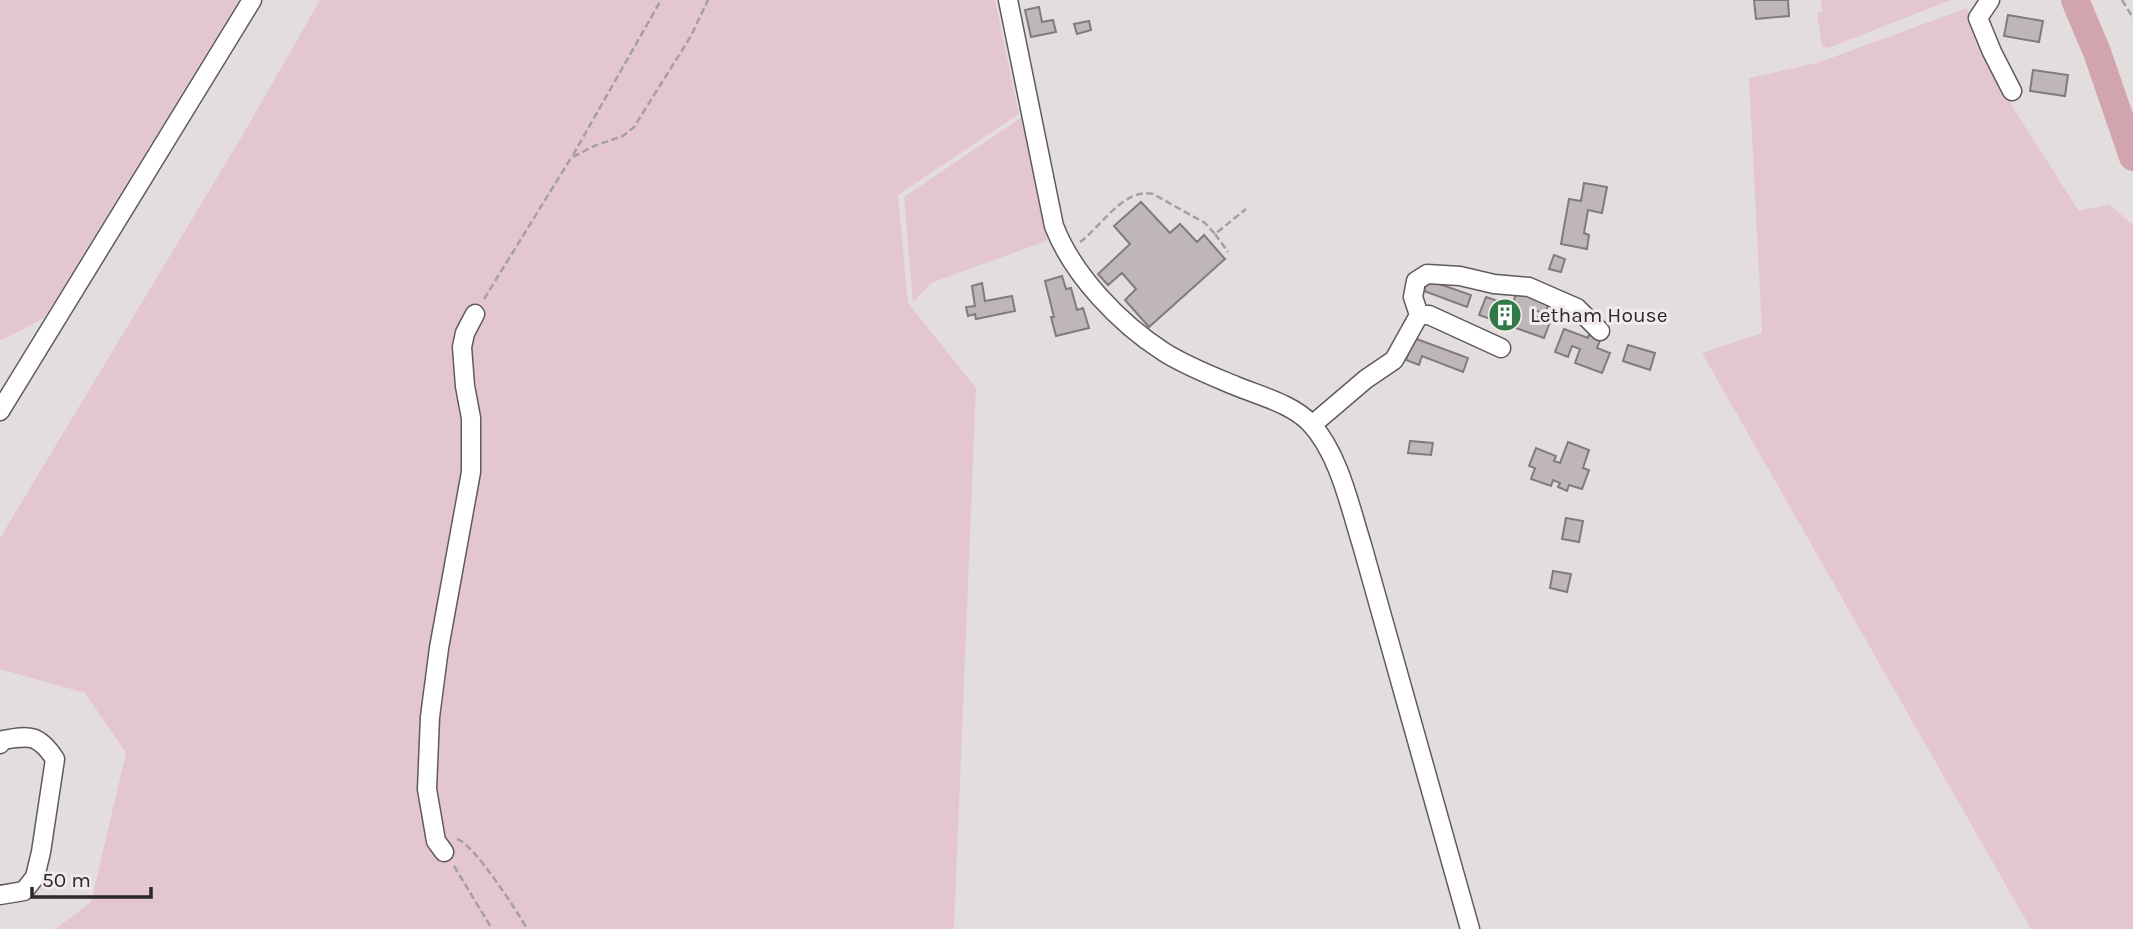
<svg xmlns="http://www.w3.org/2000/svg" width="2133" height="929" viewBox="0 0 2133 929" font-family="Karla,sans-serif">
<rect width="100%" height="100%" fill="#e4ddde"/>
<path fill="#e4c7ce" d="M0,0H239L44,318L2,340L0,339Z
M320,0H995L1019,114L898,195L908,303L976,388L954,929H55L91,902L126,753L85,693L0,669V538L245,131Z
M1821,0H1951L1828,48L1822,46L1817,13L1822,12Z
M1967,8L2003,92L2079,211L2109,204L2133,225V929H2031L1702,353L1762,333L1749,78L1817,63Z
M1022,117L1049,240L931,283L913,302L904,197Z"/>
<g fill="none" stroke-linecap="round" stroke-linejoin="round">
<path stroke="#d2a4b0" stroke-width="28" d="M2075,0L2097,52L2133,157"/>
</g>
<path fill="#beb6b8" stroke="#827b7d" stroke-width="2" d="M1754,0H1788L1789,16L1756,19Z
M1039,7L1042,22L1053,20L1056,32L1031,37L1025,10Z
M2008,15L2043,21L2039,42L2004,36Z
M1089,21L1091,30L1077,34L1074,24Z
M2033,70L2068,75L2065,96L2030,91Z
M1584,183L1607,187L1602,213L1588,210L1584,233L1589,235L1587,249L1561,244L1569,199L1581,201Z
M1141,202L1170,233L1180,224L1197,242L1204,235L1225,259L1149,327L1125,300L1136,289L1122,273L1108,285L1098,274L1130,244L1114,226Z
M1554,255L1565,259L1561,272L1549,269Z
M1062,276L1066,289L1071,288L1077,310L1083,308L1089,328L1056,336L1051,317H1054L1045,281Z
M1428,280L1471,295L1467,307L1424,291Z
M982,283L985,301L1012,296L1015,311L976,319L975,314L968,316L966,307L975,306L972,286Z
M1517,291L1549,302L1545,314L1532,309L1530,314L1550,322L1544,338L1479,315L1486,297L1512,306Z
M1564,329L1588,338L1589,334L1601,338L1597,348L1610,353L1602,373L1575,363L1580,349L1572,346L1568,357L1555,352Z
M1414,338L1468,358L1463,372L1422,356L1419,365L1406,360Z
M1628,345L1655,353L1650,370L1623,361Z
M1410,441L1433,443L1431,455L1408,453Z
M1568,442L1589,450L1583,468L1589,470L1582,489L1569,485L1567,491L1558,487L1560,483L1553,480L1551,486L1531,479L1535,468L1529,466L1536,448L1556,456L1554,461L1560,463Z
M1566,518L1583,521L1579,542L1562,539Z
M1553,571L1571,574L1567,592L1550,588Z"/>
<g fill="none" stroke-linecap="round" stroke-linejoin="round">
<defs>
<path id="minor" d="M1008,0L1054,226C1073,275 1119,323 1164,352C1186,366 1212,376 1236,386C1260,396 1293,404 1311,424C1339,454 1350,507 1362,545L1470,929
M1990,0L1978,18L1992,52L2012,91
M1419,315H1429L1501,348
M0,411L252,0
M1312,425L1366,379L1394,360L1419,315L1413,297L1416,281L1427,274L1460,276L1494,284L1529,287L1577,308L1600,331
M0,744L3,740C31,735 39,735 55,759L41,852L35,877L24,891L0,895
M444,852L436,841L427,789L430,717L439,648L471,472V418L465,386L462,347L465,333L475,314"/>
</defs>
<use href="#minor" stroke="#605a5b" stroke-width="21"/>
<path stroke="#a59fa0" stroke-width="2.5" stroke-dasharray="7 3.5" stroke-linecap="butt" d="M2122,0L2133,18
M573,155L661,0
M1215,234L1228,252
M1080,242C1102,226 1123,188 1153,194L1205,223L1215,234L1246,209
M484,299L571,158L594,146L623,136L634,127L691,36L708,0
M457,839C473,843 518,912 527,929
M454,866L492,929"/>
<use href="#minor" stroke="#fff" stroke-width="18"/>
</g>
<defs>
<symbol id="building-disc" viewBox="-11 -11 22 22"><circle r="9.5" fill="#317b49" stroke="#f2eaec"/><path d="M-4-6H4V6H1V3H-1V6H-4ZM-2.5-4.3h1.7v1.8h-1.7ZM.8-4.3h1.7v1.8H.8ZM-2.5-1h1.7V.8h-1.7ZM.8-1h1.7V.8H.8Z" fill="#fff"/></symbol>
</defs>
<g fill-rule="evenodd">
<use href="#building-disc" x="1486" y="296" width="38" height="38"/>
</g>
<g text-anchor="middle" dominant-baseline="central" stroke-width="6" stroke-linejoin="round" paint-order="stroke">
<g font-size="21" fill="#2b2829" stroke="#f2eaec" text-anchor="start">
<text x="1530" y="315">Letham House</text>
</g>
</g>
<path d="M32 887v10h119v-10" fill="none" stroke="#2b2829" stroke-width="3.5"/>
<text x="42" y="887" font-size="21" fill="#2b2829" stroke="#f2eaec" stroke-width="5" paint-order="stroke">50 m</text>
</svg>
